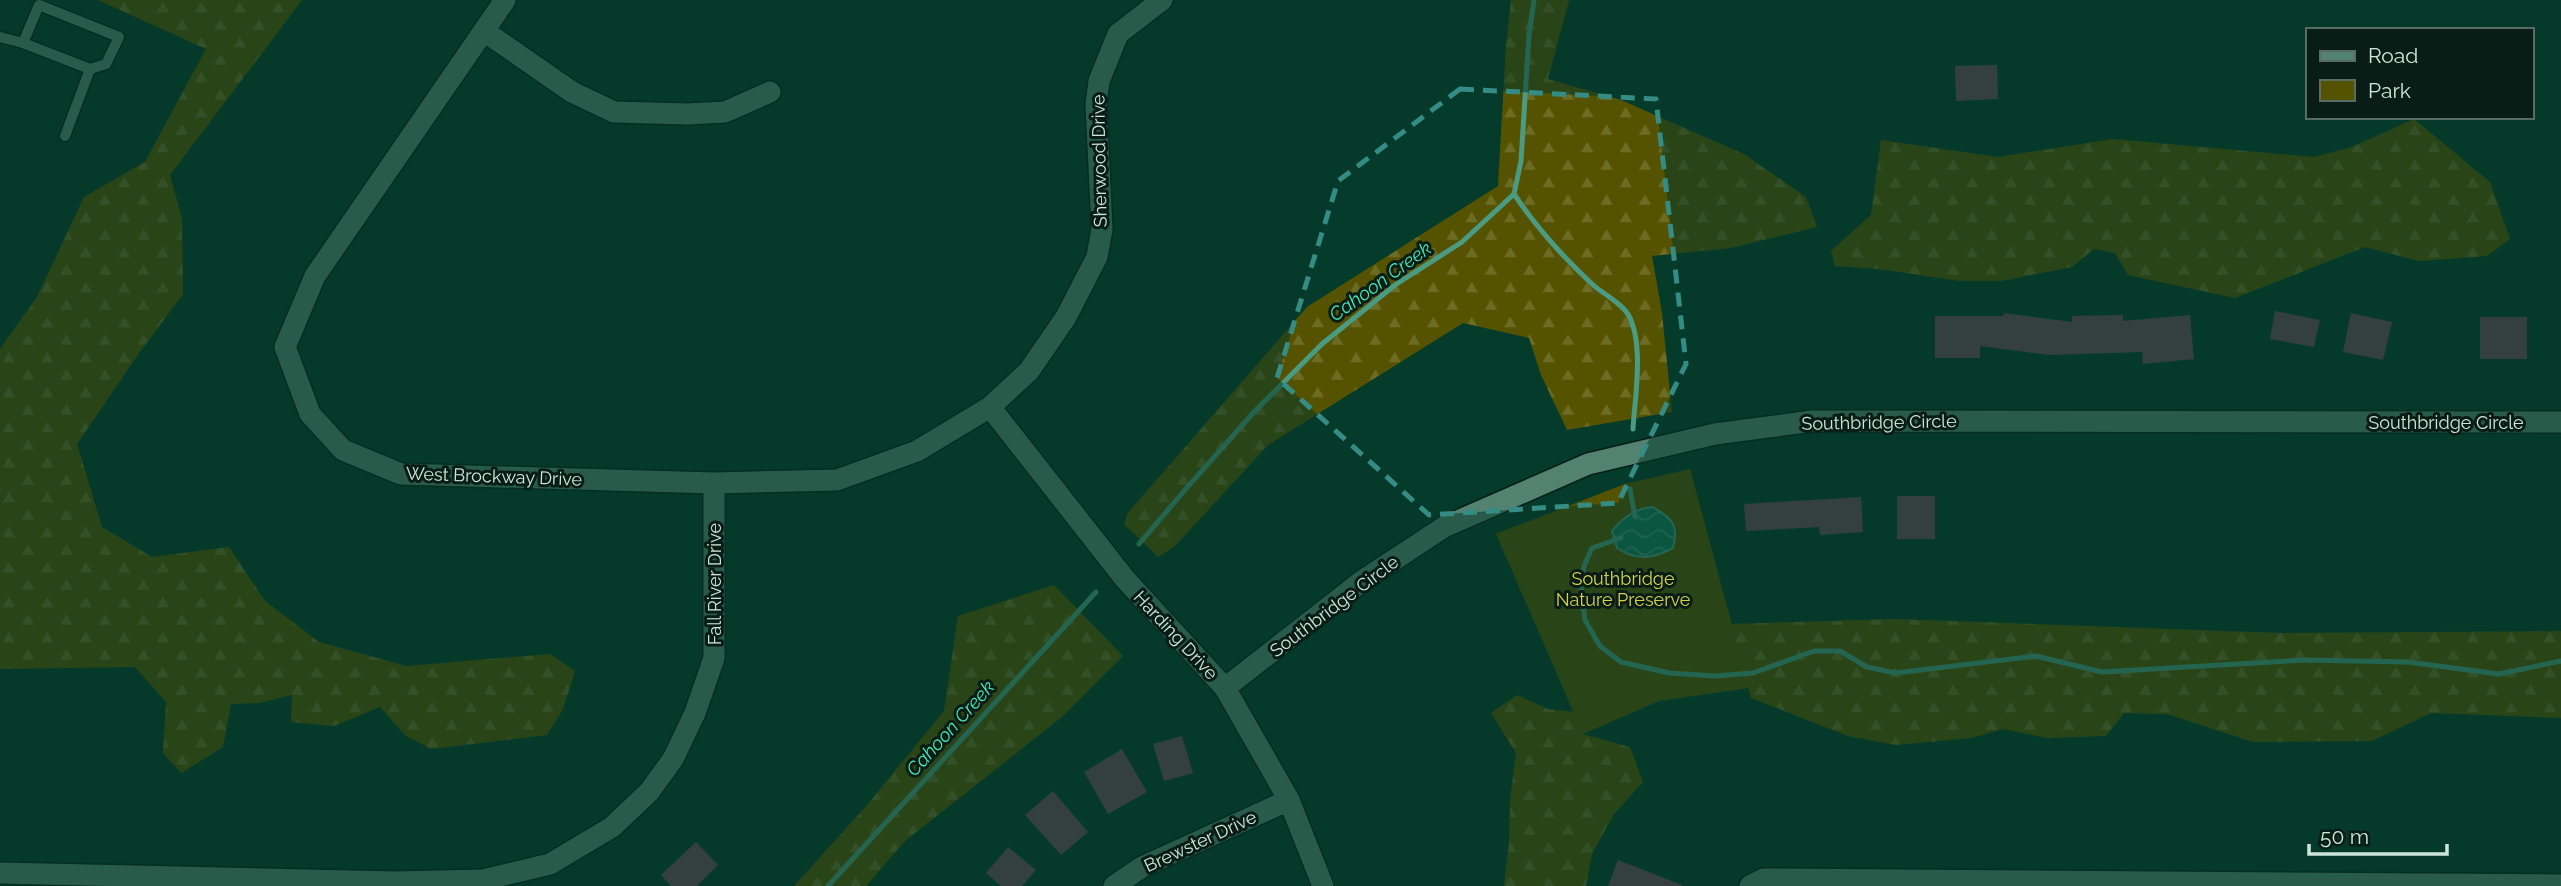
<svg xmlns="http://www.w3.org/2000/svg" width="2561" height="886" viewBox="0 0 2561 886" font-family="Raleway,sans-serif">
<defs>
<pattern id="forest-firs" width="22" height="20" patternUnits="userSpaceOnUse" patternTransform="scale(1.75)"><rect width="22" height="20" fill="#565300"/><path d="M5 1l3.5 6h-7zM16 11l3.5 6h-7z" fill="#6d6c25"/></pattern>
<pattern id="water-waves" width="16" height="10" patternUnits="userSpaceOnUse" patternTransform="scale(1.75)"><rect width="16" height="10" fill="#13795c"/><path d="M0 5q4-4 8 0t8 0" fill="none" stroke="#3f927a"/></pattern>
</defs>
<rect width="100%" height="100%" fill="#053b2b"/>
<path fill="#565300" d="M1690,469L1749,688L1659,701L1583,734L1496,534L1625,484Z"/>
<path fill="url(#forest-firs)" d="M98,0H302L170,175L182,219L183,294L137,356L77,444L102,527L152,557L229,547L265,601L319,642L407,666L550,654L575,671L563,709L547,735L431,749L405,735L380,707L334,726L291,722L292,695L259,703L231,704L223,747L181,773L163,753L166,702L135,667L0,669V349L37,297L84,197L145,162L206,49Z
M1511,0H1569L1548,79L1621,100L1744,154L1806,197L1817,227L1731,248L1652,256L1662,313L1672,412L1567,430L1541,375L1529,338L1463,323L1268,445L1175,546L1158,557L1124,524L1127,514L1307,307L1498,186L1506,45Z
M2414,119L2490,182L2510,239L2487,256L2419,261L2365,247L2235,298L2128,275L2115,253L2094,249L2072,267L2002,281H1960L1879,269L1835,266L1831,251L1871,215L1881,140L1998,157L2113,139L2314,157L2352,147Z
M1054,585L1123,656L1062,717L905,841L866,886H794L868,804L944,711L958,616Z
M1896,619L2279,633L2561,631V718L2431,713L2372,741L2253,742L2167,714L2124,713L2106,736L2047,738L2003,729L1971,738L1896,745L1848,736L1751,698L1731,624Z
M1517,695L1548,709L1575,712L1583,734L1630,747L1643,782L1614,814L1592,854L1586,886H1504L1509,842L1510,800L1516,753L1491,713Z"/>
<path fill="url(#water-waves)" stroke="#4b9a82" stroke-width="2" d="M1653,507C1673,519 1679,525 1673,548C1653,559 1636,561 1617,548L1612,531C1623,517 1636,508 1653,507Z"/>
<g fill="none" stroke-linecap="round" stroke-linejoin="round">
<path stroke="#4b9a82" stroke-width="5" d="M1514,194C1536,227 1563,257 1592,284C1603,294 1622,303 1629,316C1644,345 1635,397 1633,429
M1630,489L1635,517
M1621,538L1592,548L1584,566L1581,591L1585,620L1600,646L1621,662L1669,673L1715,676L1753,673L1814,651H1840L1867,667L1896,673L2036,656L2102,672L2304,660L2408,662L2499,674L2561,661
M1139,544L1184,491L1254,412L1322,344L1395,285L1462,242L1514,194L1521,161L1529,35L1534,0
M828,886L1096,592"/>
</g>
<path fill="#6d475a" d="M1997,65L1998,99L1956,101L1955,66Z
M2275,311L2320,320L2314,347L2270,339Z
M2004,313L2072,322V316L2123,315V321L2190,315L2194,359L2143,364L2142,352L2049,355L1980,346V358H1935V316H2003Z
M2351,313L2392,322L2383,360L2343,352Z
M2480,317H2527V359H2480Z
M1897,496H1935V539H1897Z
M1861,497L1863,532L1820,535L1819,527L1746,531L1744,504Z
M1182,736L1193,773L1164,781L1153,744Z
M1122,749L1147,792L1108,814L1084,772Z
M1053,791L1088,832L1061,855L1025,815Z
M696,842L718,865L697,886H671L661,875Z
M1008,847L1036,870L1022,886H1001L986,873Z
M1618,860L1682,885V886H1608Z"/>
<g fill="none" stroke-linecap="round" stroke-linejoin="round">
<defs>
<path id="lane" d="M0,37L23,43L90,69L65,136
M23,43L39,5L119,37L106,64L90,69"/>
<path id="street" d="M505,0L315,276L285,347L310,414L343,450L401,474L714,483L837,480L917,451L990,407L1029,371L1066,317L1097,257L1102,229L1096,104L1099,81L1118,34L1162,0
M484,31L572,92L614,112L688,114L725,112L770,92
M990,407L1125,579L1225,688L1289,800L1323,886
M1225,688L1362,581L1444,527L1588,464L1715,434L1812,421L2561,422
M0,873L395,882L483,880L550,864L612,827L649,792L673,759L695,713L714,658V483
M1114,886L1142,867L1289,800
M1750,886L1764,879L2561,885"/>
</defs>
<use href="#lane" stroke="#051e16" stroke-width="13"/>
<use href="#street" stroke="#051e16" stroke-width="24"/>
<use href="#lane" stroke="#538370" stroke-width="10"/>
<use href="#street" stroke="#538370" stroke-width="21"/>
</g>
<path d="M0 0H2561V886H0ZM1460,89L1656,99L1686,364L1618,503L1429,515L1277,378L1338,181Z" fill="#053b2b" fill-opacity=".55" fill-rule="evenodd"/>
<path fill="none" stroke="#358c84" stroke-width="5" stroke-dasharray="14 9" stroke-linejoin="round" d="M1460,89L1656,99L1686,364L1618,503L1429,515L1277,378L1338,181Z"/>
<g text-anchor="middle" dominant-baseline="central" stroke-width="6" stroke-linejoin="round" paint-order="stroke">
<g font-size="18" fill="#cde6db" stroke="#091d16">
<text transform="translate(1099 161) rotate(-91)">Sherwood Drive</text>
<text transform="translate(1879 422) rotate(-1)">Southbridge Circle</text>
<text x="2446" y="422">Southbridge Circle</text>
<text transform="translate(494 476) rotate(2)">West Brockway Drive</text>
<text transform="translate(714 584) rotate(-90)">Fall River Drive</text>
<text transform="translate(1334 606) rotate(-37)">Southbridge Circle</text>
<text transform="translate(1176 635) rotate(47)">Harding Drive</text>
<text transform="translate(1200 841) rotate(-25)">Brewster Drive</text>
</g>
<g font-size="18" fill="#d5d249" stroke="#091d16">
<text x="1623" y="578">Southbridge<tspan x="1623" dy="21">Nature Preserve</tspan></text>
</g>
<g font-size="19" font-style="italic" fill="#41eab7" stroke="#091d16">
<text transform="translate(1380 281) rotate(-36)">Cahoon Creek</text>
<text transform="translate(950 728) rotate(-48)">Cahoon Creek</text>
</g>
</g>
<rect x="2306" y="28" width="228" height="91" fill="#091d16" stroke="#576d65" stroke-width="2"/>
<rect x="2320" y="51" width="35" height="10" fill="#538370" stroke="#576d65" stroke-width="2"/>
<text x="2368" y="63" font-size="21" fill="#cde6db">Road</text>
<rect x="2320" y="80" width="35" height="21" fill="#565300" stroke="#576d65" stroke-width="2"/>
<text x="2368" y="98" font-size="21" fill="#cde6db">Park</text>
<path d="M2309 844v10h138v-10" fill="none" stroke="#cde6db" stroke-width="3.5"/>
<text x="2320" y="844" font-size="21" fill="#cde6db" stroke="#091d16" stroke-width="5" paint-order="stroke">50 m</text>
</svg>
